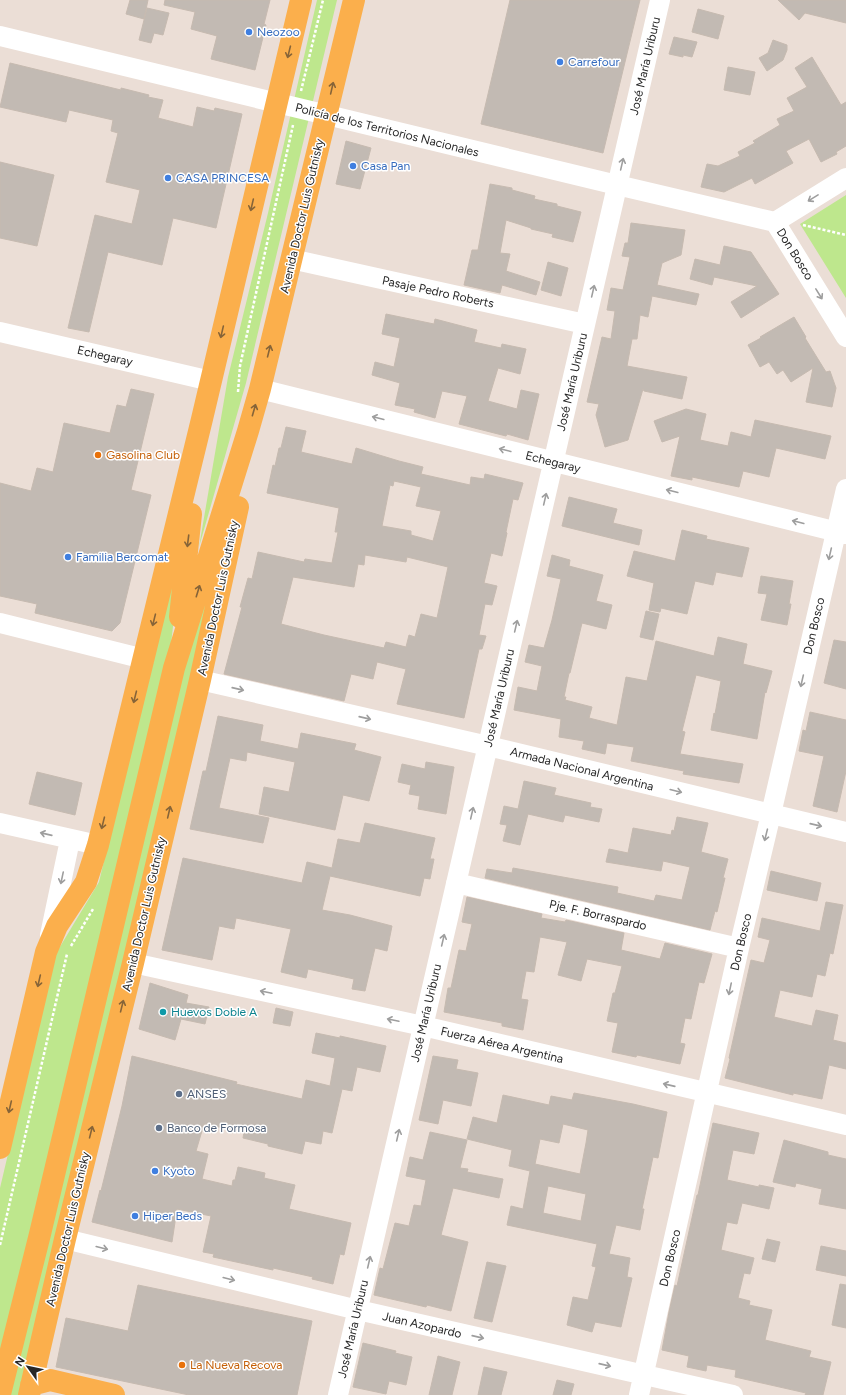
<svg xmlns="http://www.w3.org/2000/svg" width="846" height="1395" viewBox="0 0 846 1395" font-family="Figtree,sans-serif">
<rect width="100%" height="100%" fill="#ebded6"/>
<path fill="#bee78d" d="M317,0H337L246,383L199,547L228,377L268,213Z
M846,195V298L800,224Z
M237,476L24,1395H0V1188L55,955L99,882L186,514L162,722Z"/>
<path fill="#c2bab3" stroke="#c6bab0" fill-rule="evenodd" d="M130,0H148L144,19L126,14Z
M165,0H270L264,24L266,25L255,70L211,59L217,36L191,29L195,12L164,5Z
M510,0H640L603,153L481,124Z
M778,0H846V23L805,13L799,20Z
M147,8L169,13L163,35L154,33L151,43L139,40Z
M698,9L724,16L718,39L692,32Z
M674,37L697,42L692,57L683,55V57L669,54Z
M773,40L787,45V50L783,60L767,71L759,58L768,53Z
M812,57L841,105L846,102V146L836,152L837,154L821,162L809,139L786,151L793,163L755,184L752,178L724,192L701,187L707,164L718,166L740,156L738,152L755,143L753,141L780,125L777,119L794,111L787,98L807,87L795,68Z
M10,63L121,90V88L149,95L148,97L163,100L158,118L193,127L197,107L214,111L215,108L242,114L216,228L173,218L162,265L108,252L89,332L68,328L95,215L132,224L140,190L106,182L118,133L111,131L113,120L69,110L66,122L0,107Z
M728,67L755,72L750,95L724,90Z
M346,141L371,148L360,189L336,184Z
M0,162L54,175L37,246L0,238Z
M490,184L512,188V190L535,196L534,199L557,204V206L581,212L573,242L552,237L553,234L531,229V228L506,220L500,253L510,254L506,271L540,282L536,295L502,285L500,293L464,285L472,250H478Z
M631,223L685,230L681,255L662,263L657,285L699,294L696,305L652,296L648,317L640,315L637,339H632L627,366L687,377L682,399L644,391L643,389L628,440L605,447L596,415L599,404L587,402L602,337L611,339L615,311L607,310L611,288L623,290L630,257L622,256L625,243H628Z
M724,246L751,252L779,294L741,318L731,302L757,286L714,277L712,285L690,279L695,259L720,265Z
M548,262L568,268L561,296L541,290Z
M386,314L434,324L435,319L477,330L474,342L501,348L502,344L526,349L520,374L498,368L488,401L517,409L521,390L539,394L528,440L507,434L506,436L459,424L467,396L442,391L435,418L414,412L415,409L395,405L400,383L372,375L375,362L394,367L400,338L382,334Z
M794,317L806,337L805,338L826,372L830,371L836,388L832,407L806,402L813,368L791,382L783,370L777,374L769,362L760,367L748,345L761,338L760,337Z
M131,389L154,394L131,490L151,495L120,623L112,631L35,613L37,604L0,596V483L31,491L37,468L53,472L64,423L110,433L117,405L126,407Z
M686,409L706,414L700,440L728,446L731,432L751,437L755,420L831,436L825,459L776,448L769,477L743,471L739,487L692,477V480L671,476L680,436L662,442L654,421Z
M286,427L306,431L301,452L352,464L356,448L399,461L423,467L421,474L470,485L471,477L484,479L485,474L523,483L518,500L513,499L506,532L507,533L502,556L491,553L484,583L497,586L492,605L485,604L479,635L486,636L482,649H479L464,718L397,704L406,669L377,662L373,679L351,674L344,701L224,674L242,607H240L248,578L252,579L258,552L304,562L305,559L332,563L338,532H335L339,508L267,493L273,465L275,466L279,448H281ZM394,481L421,487L416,506L441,511L433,541L411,535V531L382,526L390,485L393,486ZM365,555L406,562L407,557L448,567L437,618L421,614L415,637L409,635L406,647L386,642L384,648L324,635L281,624L293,577L354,587L358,564L364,565Z
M569,497L617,509L613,523L642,530L639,545L562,526Z
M682,530L707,536L706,539L749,548L742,577L716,572L713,585L695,581L687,614L661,608L660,612L649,610L654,583L627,576L634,551L675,561Z
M552,555L570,560L569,566L603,575L596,601L612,605L606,629L582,623L570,673H569L564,697H566L565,700L592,707L589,718L617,725L626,677L647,681L656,641L714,656L718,637L747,644L743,664L772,671L766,693L765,692L757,739L711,730L714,713L715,714L721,681L696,675L682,731L685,732L680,754L743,764L739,783L683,774L684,771L631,761L634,747L607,743L605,754L582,749L584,741L559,737L561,719L514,710L518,687L537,691L542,666L525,662L529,645L544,648L552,620L561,579L547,576Z
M761,576L793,581L789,604H791L787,625L761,620L767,594L758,593Z
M646,611L659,614L653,640L640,637Z
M834,640L846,642V689L824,683Z
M810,712L846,720V771L837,812L813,806L824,756L799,751L803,730L806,731Z
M218,716L263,725L260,741L298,749L301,733L356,744L354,750L381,757L369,801L343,795L335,830L259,814L264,787L289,792L295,762L247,752L246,761L230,758L219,808L269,818L263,843L190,829L203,771H206Z
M426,762L454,767L446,814L418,809L420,796L409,794L411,785L398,782L402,764L425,769Z
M37,772L82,783L75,815L29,804Z
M524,781L556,788L554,795L591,803L590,807L602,809L599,822L565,815L563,822L528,814L520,845L503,841L507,825L500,824L504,806L518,809Z
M677,817L708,823L701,852L728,859L723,878H725L717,912L715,911L710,930L485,878L487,869L512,873L513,868L618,887L617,893L654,901L656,895L682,900L690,867L663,861L661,871L606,862L609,849L628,853L633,828L671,835L672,830L674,831Z
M365,823L435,838L430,859H434L430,879L424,878L420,896L330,876L322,910L350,915L392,926L387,951L375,948L365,991L352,989L354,979L308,969L306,978L281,972L291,929L236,918L234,929L219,926L212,960L162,950L183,858L302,883L307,862L332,868L338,839L360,843Z
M771,871L821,883L817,901L767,890Z
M467,897L542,914L541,918L565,922L566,920L624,933L621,950L660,959L665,943L712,954L704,983L699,982L691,1019L685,1018L680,1043L685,1044L680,1064L637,1055L636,1057L612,1052L618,1023L607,1021L613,993H615L622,966L587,959L581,981L558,975L567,942L540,937L534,972L526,971L521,999L528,1000L523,1030L502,1026V1023L444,1012L448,988H451L459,950L466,951L472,924L462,922Z
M826,902L843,905L833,954L830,953L825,976L817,974L812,997L780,990L774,1017L812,1026L816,1010L838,1015L833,1040L846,1043V1069L829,1065L822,1099L793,1093V1095L725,1078L730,1059L729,1058L751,960L764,963L770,940L758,937L762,918L820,931Z
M150,983L188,995L186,1003L209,1007L205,1024L181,1019L175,1040L139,1029Z
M276,1008L293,1012L290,1026L273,1023Z
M316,1033L340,1038V1036L386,1046L380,1072L357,1067L352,1091L342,1089L332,1133L323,1131L321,1144L305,1141L302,1154L268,1146V1144L243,1138L244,1132L204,1124L196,1151L208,1154L202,1179L232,1186L233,1180H235L238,1167L265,1173L264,1178L295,1185L289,1209L351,1223L344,1255L340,1254L333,1284L312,1279L313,1277L273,1268V1270L213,1257L214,1254L203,1252L211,1216L177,1209L172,1242L92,1222L100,1190L101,1191L122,1106L132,1056L237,1082L236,1084L302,1099L306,1080L330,1086L335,1058L312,1053Z
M433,1056L458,1060L456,1069L478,1073L471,1106L443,1100L438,1124L419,1120Z
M574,1093L633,1104L667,1112L658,1158L653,1157L642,1209H644L640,1230L616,1225L609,1254L630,1258L627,1277L632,1278L621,1327L595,1322L592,1332L567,1325L573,1297L588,1300L596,1267L592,1266L597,1244L507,1225L511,1206L523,1209L530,1171L509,1166L512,1150L467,1139L473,1117L497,1123L503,1095L549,1105L551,1096L572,1100ZM563,1124L588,1130L586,1143L580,1174L535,1164L540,1139L559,1143ZM548,1186L586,1194L581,1221L543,1213Z
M713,1123L759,1133L754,1154L733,1150L727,1180L759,1187V1185L774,1188L769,1209L742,1203L737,1224L727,1222L721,1250L754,1258L750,1274L744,1273L738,1298L750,1301L749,1305L772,1310L765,1340L811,1351L809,1357L831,1362L823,1395H805L806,1393L735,1377L736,1370L707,1365L706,1371L687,1367L689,1356L662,1350L669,1312L675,1285L677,1286L697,1195H698Z
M430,1132L467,1140L460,1168L468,1169L467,1172L503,1179L499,1198L453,1188L441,1235L468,1242L451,1311L427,1305L426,1307L374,1295L380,1268L383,1269L395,1223L409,1226L414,1205L421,1206L426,1180L406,1176L410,1157L423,1160Z
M784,1140L828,1152V1155L846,1159V1209L819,1204L822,1189L796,1183L795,1187L773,1182Z
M767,1239L780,1242L775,1262L762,1259Z
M821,1246L846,1251V1276L816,1270Z
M487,1262L506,1266L492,1322L474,1318Z
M840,1284L846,1285V1328L832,1325Z
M138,1285L312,1321L297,1395H189L56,1367L66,1318L128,1331Z
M363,1343L396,1351L395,1353L412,1357L406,1385L389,1381L386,1394L353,1387Z
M438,1356L460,1362L452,1395H429Z
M484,1367L507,1372L501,1395H478Z
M557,1380L574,1384L571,1395H553Z"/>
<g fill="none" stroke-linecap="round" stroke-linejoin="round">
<path stroke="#fff" stroke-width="2.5" stroke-dasharray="3 2" stroke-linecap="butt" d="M301,91L323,0
M803,225L846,235
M238,392L240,366L293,125
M71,946L93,909
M0,1245L67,954"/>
<path stroke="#fff" stroke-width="20" d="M0,36L617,185L775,222
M846,178L775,222L846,337
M291,259L585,324
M0,332L211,381
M260,389L846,534
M0,623L144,659
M200,680L488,746L846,832
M0,823L98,845
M456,883L739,948
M50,935L70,840
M133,963L423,1026L846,1125
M65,1239L358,1310L733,1395
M338,1395L660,0
M639,1395L739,948L771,814L846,489"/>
<path stroke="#fbaf4c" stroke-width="22" d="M180,617L191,514
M0,1148L46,952L57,926L86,882L98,845L202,419L301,0
M31,1385L50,1380L114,1395
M0,1394L40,1234L174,668L248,431L260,389L354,0
M29,1395L65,1239L133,963L200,680L238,507"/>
</g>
<defs><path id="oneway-shaft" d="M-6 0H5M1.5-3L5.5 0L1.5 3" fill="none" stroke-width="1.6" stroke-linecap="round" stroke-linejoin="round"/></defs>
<g stroke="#866438">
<use href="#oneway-shaft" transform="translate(289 52) rotate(104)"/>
<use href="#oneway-shaft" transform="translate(332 88) rotate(-77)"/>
<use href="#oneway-shaft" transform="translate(252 205) rotate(103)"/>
<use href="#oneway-shaft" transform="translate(222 332) rotate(103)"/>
<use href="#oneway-shaft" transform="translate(269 351) rotate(-76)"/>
<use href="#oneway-shaft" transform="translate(254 410) rotate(-74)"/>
<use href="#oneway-shaft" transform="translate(188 541) rotate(97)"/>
<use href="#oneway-shaft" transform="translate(198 591) rotate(-73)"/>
<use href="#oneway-shaft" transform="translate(154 620) rotate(104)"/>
<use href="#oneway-shaft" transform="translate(135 697) rotate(104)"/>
<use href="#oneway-shaft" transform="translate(169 812) rotate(-77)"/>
<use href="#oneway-shaft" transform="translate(103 823) rotate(104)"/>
<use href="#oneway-shaft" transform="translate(39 981) rotate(103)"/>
<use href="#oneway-shaft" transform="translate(122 1006) rotate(-76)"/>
<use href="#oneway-shaft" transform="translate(10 1107) rotate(103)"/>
<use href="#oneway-shaft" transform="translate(91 1132) rotate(-76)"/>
</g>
<g stroke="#9e9e9e">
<use href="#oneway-shaft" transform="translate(622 164) rotate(-77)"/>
<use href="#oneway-shaft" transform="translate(813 198) rotate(148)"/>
<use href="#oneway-shaft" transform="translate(593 291) rotate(-77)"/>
<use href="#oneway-shaft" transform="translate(819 294) rotate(58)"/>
<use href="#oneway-shaft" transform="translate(378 418) rotate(-166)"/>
<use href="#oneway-shaft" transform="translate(505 450) rotate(-166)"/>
<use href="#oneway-shaft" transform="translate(672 491) rotate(-166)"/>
<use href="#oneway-shaft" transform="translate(545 499) rotate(-77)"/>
<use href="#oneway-shaft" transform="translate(798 522) rotate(-166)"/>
<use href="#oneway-shaft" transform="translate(830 554) rotate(103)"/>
<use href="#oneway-shaft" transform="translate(516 626) rotate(-77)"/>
<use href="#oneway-shaft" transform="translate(802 681) rotate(103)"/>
<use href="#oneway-shaft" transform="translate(238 689) rotate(13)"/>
<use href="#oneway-shaft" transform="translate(365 718) rotate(13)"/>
<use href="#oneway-shaft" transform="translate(676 791) rotate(14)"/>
<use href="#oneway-shaft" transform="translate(472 813) rotate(-77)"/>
<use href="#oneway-shaft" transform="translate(816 825) rotate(13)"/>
<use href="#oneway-shaft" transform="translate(46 834) rotate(-167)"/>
<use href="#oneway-shaft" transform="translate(766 835) rotate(104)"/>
<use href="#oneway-shaft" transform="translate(62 878) rotate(102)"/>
<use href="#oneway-shaft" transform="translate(443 940) rotate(-77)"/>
<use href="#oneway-shaft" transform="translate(730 989) rotate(102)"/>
<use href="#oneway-shaft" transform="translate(266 992) rotate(-168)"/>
<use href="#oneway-shaft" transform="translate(393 1020) rotate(-168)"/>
<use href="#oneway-shaft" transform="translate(669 1085) rotate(-167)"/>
<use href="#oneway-shaft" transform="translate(398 1135) rotate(-77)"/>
<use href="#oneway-shaft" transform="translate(102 1248) rotate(14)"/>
<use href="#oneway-shaft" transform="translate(369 1262) rotate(-77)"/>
<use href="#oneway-shaft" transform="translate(229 1279) rotate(14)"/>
<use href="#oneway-shaft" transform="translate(478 1337) rotate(13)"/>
<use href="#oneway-shaft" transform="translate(605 1365) rotate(13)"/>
</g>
<g fill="#3f7fe0" stroke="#fff" stroke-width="1.5">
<circle cx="249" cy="32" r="4"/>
<circle cx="560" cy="62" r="4"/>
<circle cx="353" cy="166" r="4"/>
<circle cx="168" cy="178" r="4"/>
<circle cx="68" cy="557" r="4"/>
<circle cx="155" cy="1171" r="4"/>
<circle cx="135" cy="1216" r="4"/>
</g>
<g fill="#e8710a" stroke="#fff" stroke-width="1.5">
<circle cx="98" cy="455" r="4"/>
<circle cx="182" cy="1365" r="4"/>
</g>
<circle fill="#0f9aa8" stroke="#fff" stroke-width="1.5" cx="163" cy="1012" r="4"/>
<g fill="#5c6f8a" stroke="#fff" stroke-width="1.5">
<circle cx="179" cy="1094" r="4"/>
<circle cx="159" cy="1128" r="4"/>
</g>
<g text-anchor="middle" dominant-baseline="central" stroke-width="3" stroke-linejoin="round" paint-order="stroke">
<g font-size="12" fill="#366cbe" stroke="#fff" text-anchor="start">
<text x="257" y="32">Neozoo</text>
<text x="568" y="62">Carrefour</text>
<text x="361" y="166">Casa Pan</text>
<text x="176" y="178">CASA PRINCESA</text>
<text x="76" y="557">Familia Bercomat</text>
<text x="163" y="1171">Kyoto</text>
<text x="143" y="1216">Hiper Beds</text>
</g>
<g font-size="12" fill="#272727" stroke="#fff">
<text transform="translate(645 66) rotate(-77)">José María Uriburu</text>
<text transform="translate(387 130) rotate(14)">Policía de los Territorios Nacionales</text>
<text transform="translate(302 216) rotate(-77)">Avenida Doctor Luis Gutnisky</text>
<text transform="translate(795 254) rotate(58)">Don Bosco</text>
<text transform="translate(438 292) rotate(12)">Pasaje Pedro Roberts</text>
<text transform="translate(105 356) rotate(13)">Echegaray</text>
<text transform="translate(572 382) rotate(-77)">José María Uriburu</text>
<text transform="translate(553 462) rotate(14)">Echegaray</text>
<text transform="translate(218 598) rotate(-78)">Avenida Doctor Luis Gutnisky</text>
<text transform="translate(814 626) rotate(-77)">Don Bosco</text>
<text transform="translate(499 698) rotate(-77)">José María Uriburu</text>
<text transform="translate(582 769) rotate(14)">Armada Nacional Argentina</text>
<text transform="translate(144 914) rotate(-77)">Avenida Doctor Luis Gutnisky</text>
<text transform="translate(598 915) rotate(13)">Pje. F. Borraspardo</text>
<text transform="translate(741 942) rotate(-77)">Don Bosco</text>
<text transform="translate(426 1013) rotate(-77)">José María Uriburu</text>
<text transform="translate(502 1045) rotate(13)">Fuerza Aérea Argentina</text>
<text transform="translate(68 1229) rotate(-77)">Avenida Doctor Luis Gutnisky</text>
<text transform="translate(670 1258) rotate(-77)">Don Bosco</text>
<text transform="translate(422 1325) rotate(13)">Juan Azopardo</text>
<text transform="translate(353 1329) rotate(-77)">José María Uriburu</text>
</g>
<g font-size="12" fill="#c56008" stroke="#fff" text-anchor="start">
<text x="106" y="455">Gasolina Club</text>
<text x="190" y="1365">La Nueva Recova</text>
</g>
<g font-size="12" fill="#0d838f" stroke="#fff" text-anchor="start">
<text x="171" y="1012">Huevos Doble A</text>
</g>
<g font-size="12" fill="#4e5e75" stroke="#fff" text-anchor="start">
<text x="187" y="1094">ANSES</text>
<text x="167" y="1128">Banco de Formosa</text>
</g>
</g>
<g transform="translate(28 1367) rotate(303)" stroke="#ffffff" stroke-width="3" paint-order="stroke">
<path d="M0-3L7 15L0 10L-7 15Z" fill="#272727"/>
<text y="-6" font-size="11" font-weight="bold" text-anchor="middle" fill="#272727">N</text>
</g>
</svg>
